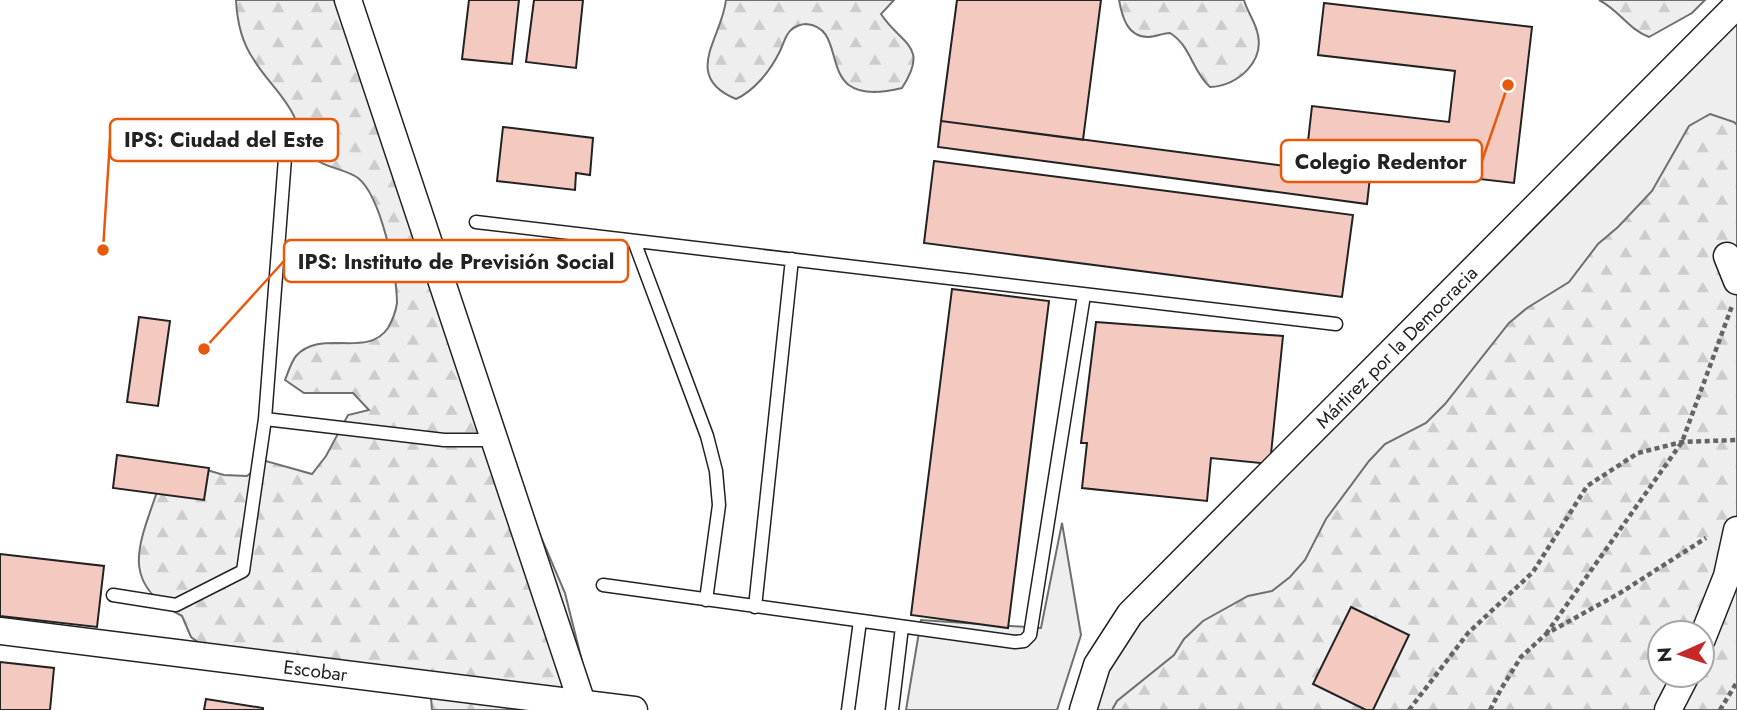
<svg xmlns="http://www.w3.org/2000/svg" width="1737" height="710" viewBox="0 0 1737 710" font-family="Jost,sans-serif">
<defs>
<pattern id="forest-firs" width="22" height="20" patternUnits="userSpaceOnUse" patternTransform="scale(1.75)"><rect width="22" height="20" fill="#eee"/><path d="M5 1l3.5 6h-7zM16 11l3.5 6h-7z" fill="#ccc"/></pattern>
</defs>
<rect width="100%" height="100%" fill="#fff"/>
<path fill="#eee" stroke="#6f6f6f" stroke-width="2" fill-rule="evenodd" d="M1737,5V710H1083L1097,665ZM1660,633H1702V675H1660Z
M1062,523L1081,635L1057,710H906L921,620L1041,628Z"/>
<path fill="url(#forest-firs)" stroke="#6f6f6f" stroke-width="2" fill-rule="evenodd" d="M236,0H334L347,25L514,474L565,593L583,665L566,686L542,695L533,710H432L431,698L213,653L191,637L182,616C118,583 139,545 158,489L200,468L224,475L247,476L266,461L312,474L326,456L348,415L369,410L353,393H304L285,380C288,373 291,362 296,356C321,328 367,359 388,328C392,321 396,310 397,303C397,274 381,196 358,178C346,169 326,168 315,159C302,148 300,131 294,116C284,95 266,80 254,60C242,43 237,21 236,0Z
M726,0H894L881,14C901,45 930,45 902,88C808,111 854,28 806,24C802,24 795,26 791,30C785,35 783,46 779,53C770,71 754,91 736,99C681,76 722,38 726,0Z
M1119,0H1244C1247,11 1254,20 1257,31C1266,61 1238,86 1210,87C1192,71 1191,46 1170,33C1163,33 1155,37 1148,37C1127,37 1122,16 1119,0Z
M1599,0H1705L1692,13L1649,37C1628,29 1619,10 1599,0Z
M1710,114L1734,122L1737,125V710H1112L1117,701L1174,655L1184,639L1203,621L1248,596L1272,591L1290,577L1305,560L1326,519L1369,461L1385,444L1426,423L1445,404L1509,323L1527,308L1569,282L1598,244L1618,227L1652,191L1689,126ZM1660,633H1702V675H1660Z"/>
<path fill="#f3c9c0" stroke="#222" stroke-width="2" d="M469,0H519L512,64L462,59Z
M534,0H583L576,68L526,62Z
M957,0H1101L1083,140L941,121Z
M1324,3L1532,27L1514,183L1306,159L1312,106L1449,122L1455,71L1318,55Z
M941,121L1370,177L1367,204L938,147Z
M503,127L593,138L590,175L576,173L575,190L497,181Z
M934,161L1353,215L1342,297L924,243Z
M952,289L1049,301L1008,628L911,615Z
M139,317L170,321L158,406L127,402Z
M1096,322L1283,336L1270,464L1211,458L1207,501L1082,488L1087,443H1081Z
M117,455L209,468L204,500L113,488Z
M0,554L104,566L97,627L0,616Z
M1351,607L1409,635L1373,710H1366L1313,684Z
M0,662L54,668L50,710H0Z
M206,699L263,708V710H204Z"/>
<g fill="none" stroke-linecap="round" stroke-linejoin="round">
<defs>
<path id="lane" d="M476,222L1336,324
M634,241L707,436L716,471L719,505L706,600
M265,419L285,158
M603,585L1015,642L1024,641L1030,635L1084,295
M113,595L176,605L243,571L265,419L444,440H494
M755,607L792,259
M848,710L860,621
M892,710L902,627"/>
<g id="street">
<path d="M348,0L582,703"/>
<path d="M1727,256L1737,281"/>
<path id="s1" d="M0,631L634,710"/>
<path d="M1702,639L1727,576L1737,530"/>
<path id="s2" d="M1083,710L1097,665L1130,614L1737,5"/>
<path d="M1668,710L1686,675"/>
</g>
</defs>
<use href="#lane" stroke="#222" stroke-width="15"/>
<use href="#street" stroke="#222" stroke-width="29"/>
<path stroke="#646464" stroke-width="4.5" stroke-dasharray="5 3.5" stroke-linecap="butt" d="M1546,634L1682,442L1732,306
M1409,710L1468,633L1533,572L1587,486L1638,453L1682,442L1737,440
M1490,710L1501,689L1521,657L1546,634L1620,593L1706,538
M1720,710L1737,682"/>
<use href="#lane" stroke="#fff" stroke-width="12"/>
<use href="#street" stroke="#fff" stroke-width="26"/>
</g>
<g text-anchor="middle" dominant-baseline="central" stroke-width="5" stroke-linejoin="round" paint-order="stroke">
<g font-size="19" fill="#222" stroke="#fff">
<text stroke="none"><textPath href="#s2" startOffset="485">Mártirez por la Democracia</textPath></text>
<text stroke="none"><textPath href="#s1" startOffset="318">Escobar</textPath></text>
</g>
</g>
<path fill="none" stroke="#e8590c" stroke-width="2.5" d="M103 250L110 140M1508 85L1482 161M204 349L284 261"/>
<g fill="#e8590c" stroke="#fff" stroke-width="2.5">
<circle cx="103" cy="250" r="7"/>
<circle cx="1508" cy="85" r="7"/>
<circle cx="204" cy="349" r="7"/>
</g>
<g fill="#fff" stroke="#e8590c" stroke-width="2.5">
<rect x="110" y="119" width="228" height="42" rx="7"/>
<rect x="1281" y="140" width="201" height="42" rx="7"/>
<rect x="284" y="240" width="344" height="42" rx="7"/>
</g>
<g font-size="21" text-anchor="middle" font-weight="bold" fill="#222">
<text x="224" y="147">IPS: Ciudad del Este</text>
<text x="1381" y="169">Colegio Redentor</text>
<text x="456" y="269">IPS: Instituto de Previsión Social</text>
</g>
<g transform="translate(1681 654) rotate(267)"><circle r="33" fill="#ffffff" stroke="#a7a7a7" stroke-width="2"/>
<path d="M0-5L12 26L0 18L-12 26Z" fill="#c62828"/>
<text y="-10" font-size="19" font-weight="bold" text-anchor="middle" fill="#222222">N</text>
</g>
</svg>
